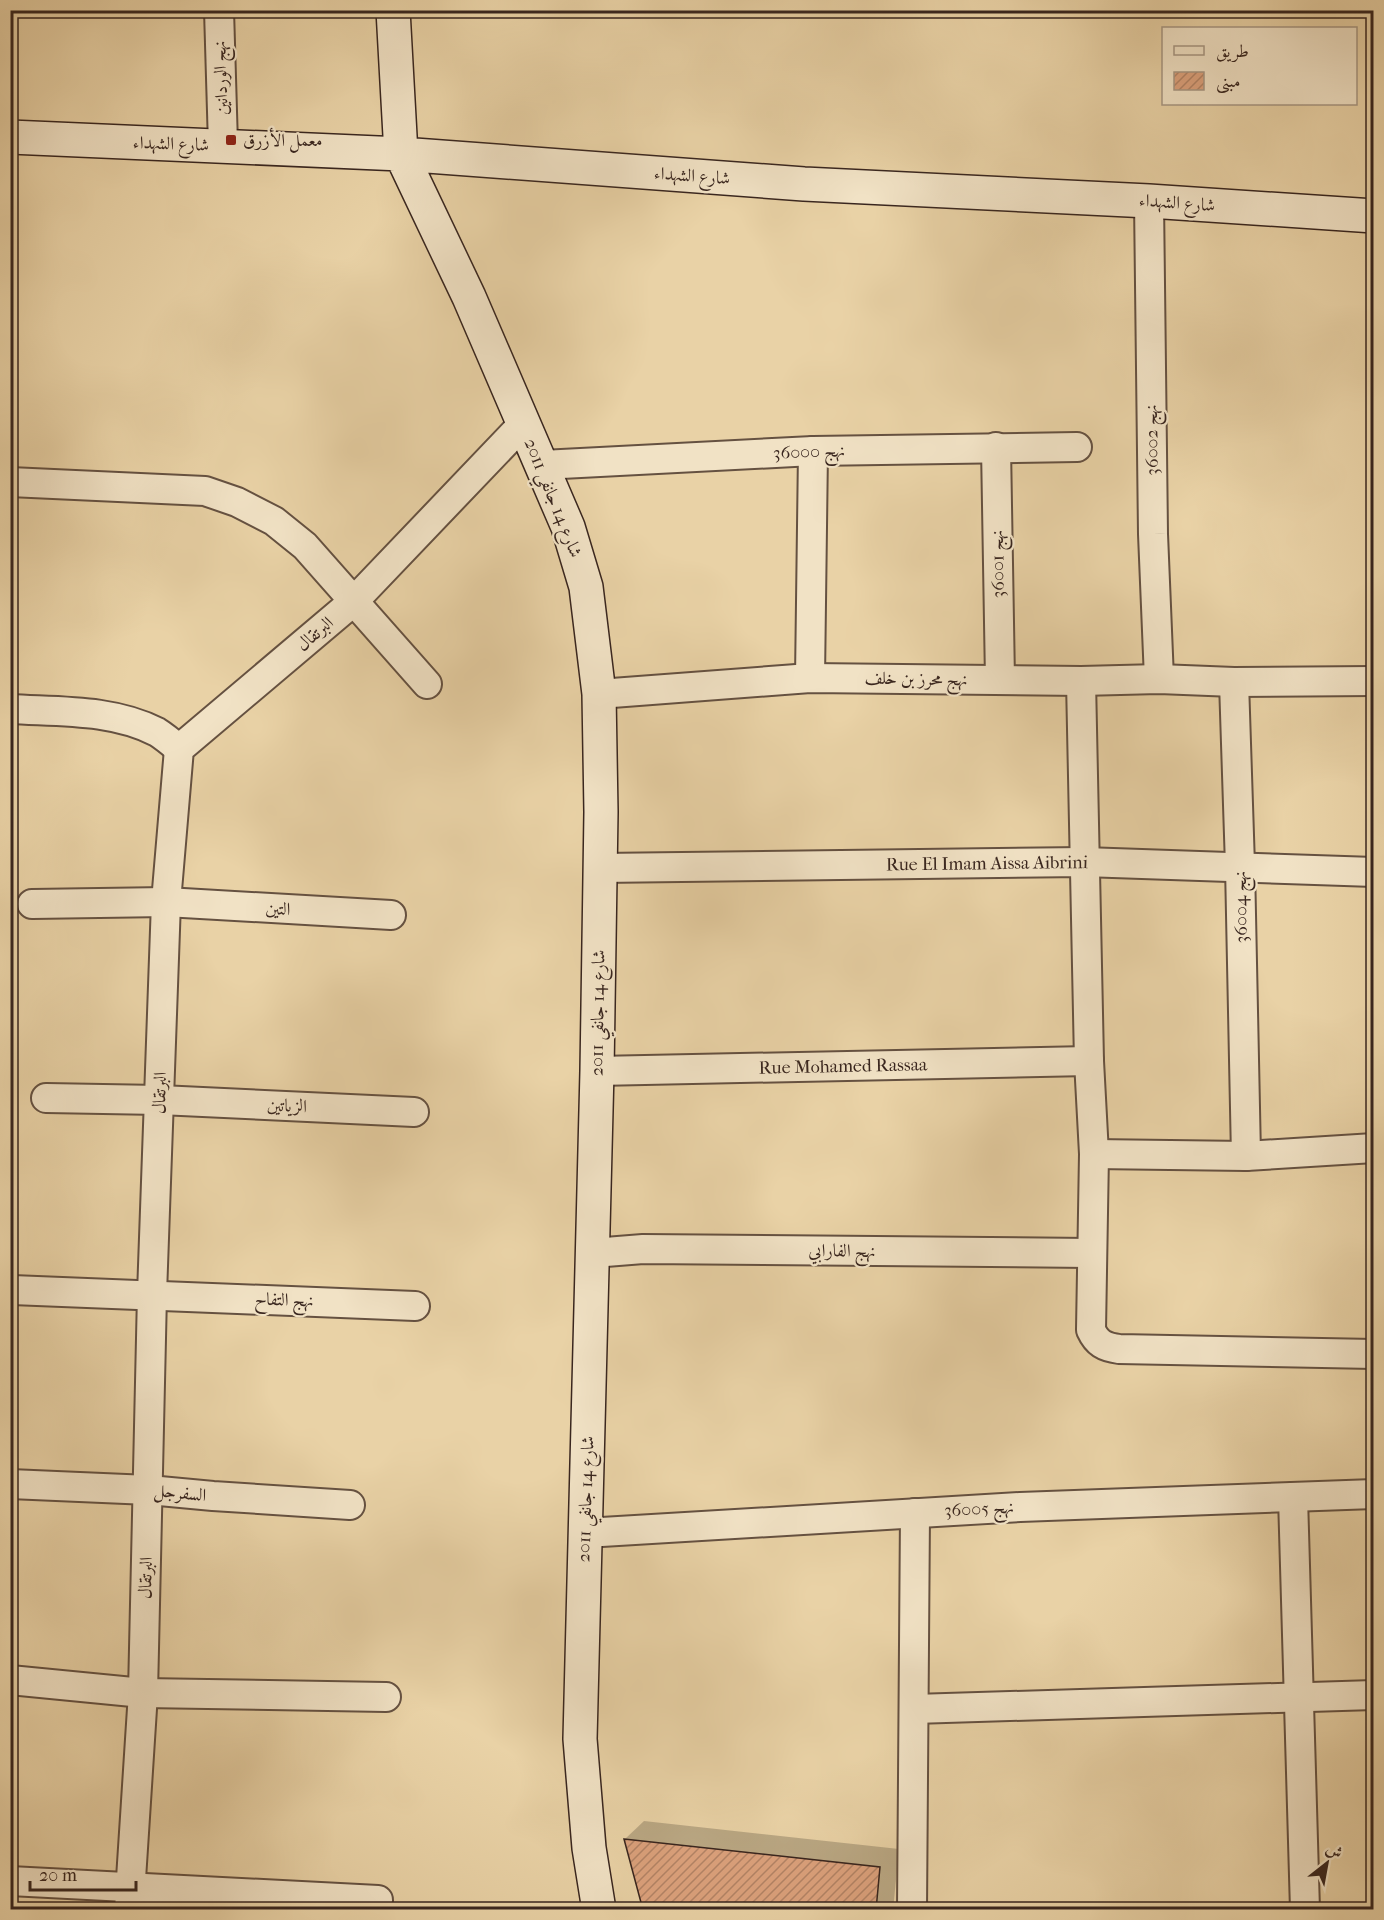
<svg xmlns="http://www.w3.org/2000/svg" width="1384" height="1920" viewBox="0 0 1384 1920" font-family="'IM FELL French Canon',Amiri,serif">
<defs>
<pattern id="building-hatch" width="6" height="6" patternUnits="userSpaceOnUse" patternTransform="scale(1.5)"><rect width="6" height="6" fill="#dca27d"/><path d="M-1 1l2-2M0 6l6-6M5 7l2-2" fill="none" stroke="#b38466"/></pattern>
</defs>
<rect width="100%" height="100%" fill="#e9d2a6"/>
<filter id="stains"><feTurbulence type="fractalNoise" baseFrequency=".00333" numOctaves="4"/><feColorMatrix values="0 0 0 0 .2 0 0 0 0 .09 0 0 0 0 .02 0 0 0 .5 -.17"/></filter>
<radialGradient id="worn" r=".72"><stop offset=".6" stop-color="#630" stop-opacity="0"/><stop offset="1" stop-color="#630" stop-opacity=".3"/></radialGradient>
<path fill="#0003" d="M644,1821L899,1849L893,1910H645L625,1839Z"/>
<path fill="url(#building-hatch)" stroke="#39261f" stroke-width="1.5" d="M624,1839L880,1867L876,1910H643Z"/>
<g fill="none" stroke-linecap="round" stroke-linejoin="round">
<defs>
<g id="street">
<path d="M219,10L223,145"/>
<path d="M1149,201L1153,534L1159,679"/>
<path d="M996,447L1000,680"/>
<path d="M542,465L813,451L1077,447"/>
<path d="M10,482L205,491L237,502L274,521L305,546L427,684"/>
<path d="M810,678L813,451"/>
<path d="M1081,681L1089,1061L1094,1154L1091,1330C1097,1343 1104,1347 1119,1349L1374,1354"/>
<path d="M1234,682L1240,866L1246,1156"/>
<path d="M599,694L810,678L1081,681L1159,679L1234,682L1374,681"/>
<path d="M10,709C59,712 112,709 157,732C165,737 172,743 179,749"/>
<path id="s1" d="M600,868L1084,862L1374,872"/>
<path d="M32,904L166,902L391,915"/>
<path id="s2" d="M597,1071L1089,1061"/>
<path d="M46,1098L160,1100L414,1112"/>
<path d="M1094,1154L1246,1156L1374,1148"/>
<path d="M593,1253L643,1249L1091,1253"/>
<path d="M12,1290L415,1306"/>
<path d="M10,1484L149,1490L213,1496L350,1505"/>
<path d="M1293,1497L1305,1910"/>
<path d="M585,1533L1020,1507L1374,1494"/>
<path d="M10,1680L143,1693L386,1697"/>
<path d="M914,1709L1374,1695"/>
<path d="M10,1881L378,1900"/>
<path d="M129,1910L143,1693L152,1294L166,902L179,749L354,601L523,424"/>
<path d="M912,1910L915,1513"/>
</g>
<path id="secondary" d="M393,10L401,154L469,297L568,527L586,587L599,694L601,812L597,1071L580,1739L589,1848L599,1910
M10,137L401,154L804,184L1149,201L1374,216"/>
</defs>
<use href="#street" stroke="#655141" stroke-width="32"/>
<use href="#secondary" stroke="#39261f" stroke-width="36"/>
<use href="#street" stroke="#f1e2c5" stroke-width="28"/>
<use href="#secondary" stroke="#f1e2c5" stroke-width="33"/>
</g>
<rect fill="#8f2418" stroke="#f1e2c5" stroke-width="2" x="225" y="134" width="12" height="12" rx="3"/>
<g text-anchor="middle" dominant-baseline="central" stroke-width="4.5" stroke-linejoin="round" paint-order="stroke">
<g font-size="18" fill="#39261f" stroke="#f1e2c5">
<text transform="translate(221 78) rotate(-92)">نهج الوردانين</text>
<text transform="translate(171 144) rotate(2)">شارع الشهداء</text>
<text transform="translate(692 176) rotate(4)">شارع الشهداء</text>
<text transform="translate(1177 203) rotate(4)">شارع الشهداء</text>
<text transform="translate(1152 440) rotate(-91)">نهج 36002</text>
<text transform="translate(809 452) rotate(-2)">نهج 36000</text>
<text transform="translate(553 498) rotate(68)">شارع 14 جانفي 2011</text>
<text transform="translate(998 564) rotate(-91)">نهج 36001</text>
<text transform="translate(315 634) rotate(-41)">البرتقال</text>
<text transform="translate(916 679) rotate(1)">نهج محرز بن خلف</text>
<text stroke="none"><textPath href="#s1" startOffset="387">Rue El Imam Aissa Aibrini</textPath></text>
<text transform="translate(1241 907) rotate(-91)">نهج 36004</text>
<text transform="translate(278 909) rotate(3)">التين</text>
<text transform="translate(598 1013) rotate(-89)">شارع 14 جانفي 2011</text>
<text stroke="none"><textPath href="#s2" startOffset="246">Rue Mohamed Rassaa</textPath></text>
<text transform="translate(160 1093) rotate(-88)">البرتقال</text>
<text transform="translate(287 1106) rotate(3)">الزياتين</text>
<text transform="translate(842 1251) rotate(1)">نهج الفارابي</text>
<text transform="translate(284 1300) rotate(2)">نهج التفاح</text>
<text transform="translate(180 1493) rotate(6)">السفرجل</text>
<text transform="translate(586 1499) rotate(-88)">شارع 14 جانفي 2011</text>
<text transform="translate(979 1509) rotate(-3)">نهج 36005</text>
<text transform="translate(146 1578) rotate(-88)">البرتقال</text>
</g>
<g font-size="18" fill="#39261f" stroke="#f1e2c5" text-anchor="start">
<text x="243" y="140">معمل الأزرق</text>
</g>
</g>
<rect width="1384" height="1920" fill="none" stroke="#e9d2a6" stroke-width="36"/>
<rect x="12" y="12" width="1360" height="1896" fill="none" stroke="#39261f" stroke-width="3"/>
<rect x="18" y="18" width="1348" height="1884" fill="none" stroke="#39261f" stroke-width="1.5"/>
<rect x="1162" y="27" width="195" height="78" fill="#f1e2c5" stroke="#a79783" stroke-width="1.5"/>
<rect x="1174" y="46" width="30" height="9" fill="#f1e2c5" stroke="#a79783" stroke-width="1.5"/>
<text x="1216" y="57" font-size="18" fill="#39261f">طريق</text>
<rect x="1174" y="72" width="30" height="18" fill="url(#building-hatch)" stroke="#a79783" stroke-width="1.5"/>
<text x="1216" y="87" font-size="18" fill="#39261f">مبنى</text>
<g transform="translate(1327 1863) rotate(31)" stroke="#f1e2c5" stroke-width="4.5" paint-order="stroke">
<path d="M0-4.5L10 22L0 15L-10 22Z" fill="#39261f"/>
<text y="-9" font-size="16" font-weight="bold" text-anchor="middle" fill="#39261f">ش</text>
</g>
<path d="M30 1881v9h106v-9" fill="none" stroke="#39261f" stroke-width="3"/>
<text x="39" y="1881" font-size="18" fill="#39261f" stroke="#f1e2c5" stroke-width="4.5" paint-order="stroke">20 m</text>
<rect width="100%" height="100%" filter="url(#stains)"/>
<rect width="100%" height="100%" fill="url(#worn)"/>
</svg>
